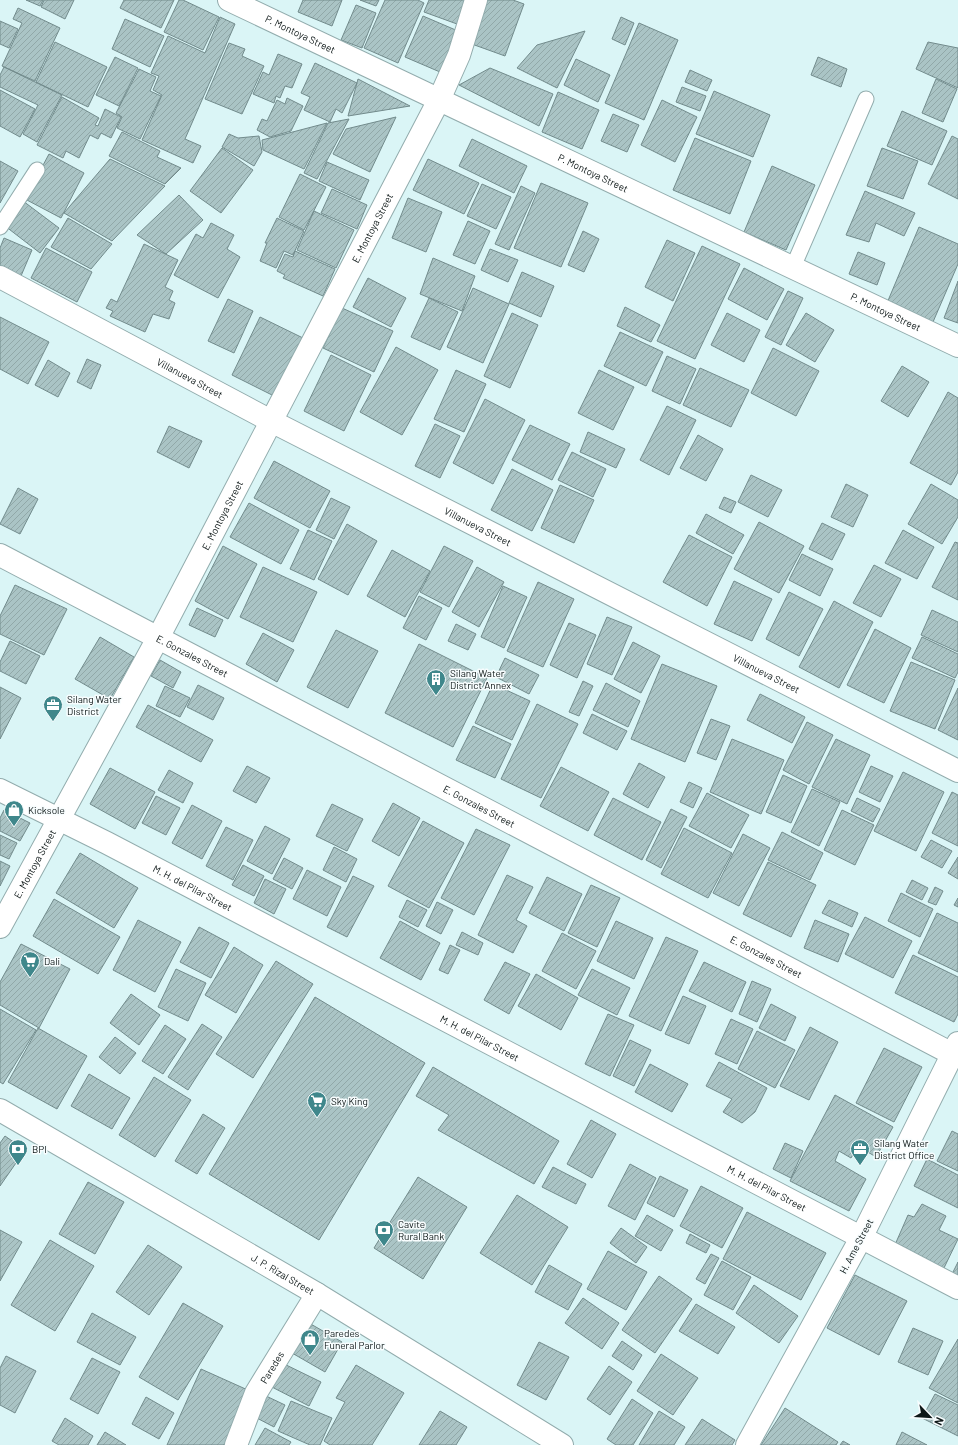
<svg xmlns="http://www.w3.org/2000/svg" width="958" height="1445" viewBox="0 0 958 1445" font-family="Barlow,sans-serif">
<defs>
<pattern id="building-hatch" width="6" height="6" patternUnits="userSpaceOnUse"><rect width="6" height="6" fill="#aac4c5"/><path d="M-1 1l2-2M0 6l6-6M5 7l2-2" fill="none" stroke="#91a8a8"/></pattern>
</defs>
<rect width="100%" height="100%" fill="#daf5f6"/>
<path fill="url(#building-hatch)" stroke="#728b8c" d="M26,0H43L40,6Z
M44,0H74L65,19L41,7Z
M124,0H174L161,28L120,8Z
M179,0H183L219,17L203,50L164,32Z
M303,0H342L332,26L298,12Z
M360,0H379L376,6Z
M385,0H418L424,3L398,63L364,48Z
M429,0H466L457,24L424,12Z
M485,0H513L524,4L505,56L469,43Z
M356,5L376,13L362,48L341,40Z
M18,8L60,28L35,81L2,66L22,23L13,19Z
M423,16L458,31L440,72L405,57Z
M220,17L235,24L185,139L201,146L193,163L142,140L162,95L153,90L159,76L151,73L168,36L205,53Z
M621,17L634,23L625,45L612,39Z
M125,19L164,36L150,67L112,49Z
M0,21L18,29L9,48L0,44Z
M639,23L678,40L644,120L605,103Z
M585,31L557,88L517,68L537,45Z
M55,42L107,67L88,107L36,82Z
M928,42L958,48V88L916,69Z
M229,43L245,49L242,56L264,66L242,114L205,99Z
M278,54L302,64L292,88L285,86L280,98L276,96L274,103L253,94L263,72L269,75Z
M115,57L138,68L119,106L96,95Z
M818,57L847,69L841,87L811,75Z
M576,59L610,75L598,102L564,85Z
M315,63L357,83L342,113L336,109L330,122L304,110L310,97L301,93Z
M4,67L62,95L37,142L23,134L38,105L0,87V75Z
M490,68L553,94L539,126L459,85Z
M139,69L156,77L150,91L161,96L140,139L117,128L122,117L116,113Z
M690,70L712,80L707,91L685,82Z
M358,79L410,106L348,116Z
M936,79L957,89L943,122L922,113Z
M682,87L706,96L700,111L676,102Z
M0,90L35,109L20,137L0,126Z
M714,91L770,115L753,157L696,134Z
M558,92L599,110L582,149L542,132Z
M62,97L99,118L95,125L98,126L105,109L121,117L111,138L101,133L98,139L90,135L79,158L66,151L63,158L37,145Z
M287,98L303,106L291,131L270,137L257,130L262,119L267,121L277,100L285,104Z
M662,100L697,117L675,162L641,145Z
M902,111L947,131L932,165L887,146Z
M613,114L639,125L627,152L601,141Z
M396,117L370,172L333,154L346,129Z
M349,119L317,179L304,173L328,123Z
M327,123L304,169L263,150L262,140Z
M122,132L160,151L157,157L181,168L165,184L109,156Z
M229,134L238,138L259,136L262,152L254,166L222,147Z
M952,136L958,139V199L928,184Z
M695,138L751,161L730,214L673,190Z
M472,139L527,166L514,193L459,166Z
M222,148L253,170L221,213L190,191Z
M882,148L918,161L903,199L867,186Z
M49,154L84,173L61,218L25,199Z
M110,159L165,186L112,241L64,213Z
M428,159L479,183L464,214L413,190Z
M0,161L18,171L0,203Z
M327,162L369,180L360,200L319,181Z
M772,166L815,185L786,250L744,232Z
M300,174L326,187L304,230L279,217Z
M541,183L588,203L561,267L514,248Z
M482,184L511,197L496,229L467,216Z
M521,186L535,193L509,250L495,244Z
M332,189L367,205L357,229L321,213Z
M865,191L915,213L904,236L876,223L869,242L846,235Z
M179,195L203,220L166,254L137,235Z
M408,198L442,212L426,252L392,238Z
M23,201L59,228L40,253L5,226Z
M314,211L354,230L336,268L297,250Z
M68,218L112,244L91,269L51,247Z
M277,218L304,231L293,255L284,251L276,268L260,261L267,243H265Z
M468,221L490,231L475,264L453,255Z
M211,223L234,235L227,249L240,257L218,298L174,275L196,234L203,238Z
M919,227L958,244V264L933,322L887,303Z
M583,231L599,239L584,272L568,265Z
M4,238L32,250L21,276L0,267V248Z
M667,240L695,253L673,301L645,287Z
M144,244L178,260L165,287L173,291L169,300L175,303L169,319L153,314L145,332L110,316L113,311L106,308L111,299L117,302Z
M702,246L740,264L695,359L657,341Z
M46,248L92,272L77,302L31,278Z
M490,249L518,260L508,282L481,270Z
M295,251L335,269L323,296L283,278L285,275L277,271L285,254L293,257Z
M858,252L885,263L877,285L849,274Z
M433,258L475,276L462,311L420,294Z
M744,268L784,289L767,320L728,299Z
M522,272L554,286L541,317L509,303Z
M368,278L406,298L391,327L353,307Z
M958,281V323L944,318Z
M473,288L509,304L483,363L447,347Z
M788,291L803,298L781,345L765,337Z
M429,298L458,312L440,350L411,337Z
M228,299L253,311L234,353L208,341Z
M625,307L660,325L651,342L617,326Z
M342,308L393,331L374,372L323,348Z
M512,313L538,325L510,388L484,376Z
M727,313L760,330L744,362L711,345Z
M806,313L834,330L815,362L786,345Z
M0,317L49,342L28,384L0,369Z
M260,317L303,338L274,396L232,375Z
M620,332L663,352L646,386L604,366Z
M396,347L438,370L402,435L360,412Z
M773,348L819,371L796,416L751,393Z
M331,355L371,375L344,431L304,411Z
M667,356L696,369L680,404L652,391Z
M87,359L101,365L91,389L77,382Z
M48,360L70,373L58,397L35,385Z
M902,366L929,382L908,417L881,401Z
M700,368L749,390L731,427L683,405Z
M456,370L486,384L464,432L434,419Z
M599,370L634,387L613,430L578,413Z
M948,392L958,398V472L951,485L910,463Z
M485,399L525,420L493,484L453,463Z
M667,406L696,420L669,475L640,460Z
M435,424L460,436L440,478L415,466Z
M530,425L570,444L552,480L512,460Z
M169,426L202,441L189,468L157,452Z
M588,432L625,449L616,468L580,452Z
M698,435L723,449L706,481L680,468Z
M572,452L606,469L593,497L558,480Z
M274,461L330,491L310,528L254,498Z
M512,469L553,490L532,531L491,510Z
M751,475L782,490L768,517L738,502Z
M846,484L868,495L853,527L831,517Z
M931,484L958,500V517L942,544L908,524Z
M560,485L594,500L574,543L541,528Z
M18,488L38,499L20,534L0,524Z
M724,497L736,502L731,513L719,508Z
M331,498L350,507L334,539L316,530Z
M249,503L299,530L281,564L230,537Z
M706,514L744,535L733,554L696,533Z
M759,522L804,546L779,593L734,569Z
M822,523L845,534L832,560L809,549Z
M347,524L377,541L348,595L318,579Z
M308,530L332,541L314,580L290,569Z
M903,530L934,547L917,579L885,563Z
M689,535L732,557L707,606L663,582Z
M955,542L958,543V600L932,587Z
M223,546L257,564L228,619L195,601Z
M444,546L473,561L449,607L420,592Z
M392,550L430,571L405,617L367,596Z
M802,554L833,569L820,596L789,580Z
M874,565L901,579L881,617L853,603Z
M263,567L317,592L293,642L240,617Z
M477,567L504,582L479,627L452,612Z
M734,581L772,599L752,641L714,624Z
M538,582L574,599L543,667L507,651Z
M15,585L67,609L44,655L0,634V616Z
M503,586L527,597L504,648L481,637Z
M789,592L823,609L799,656L766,639Z
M419,596L442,608L426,640L403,628Z
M834,601L873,622L839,688L799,667Z
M197,608L223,620L215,637L189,625Z
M932,610L958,622V652L921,635Z
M607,617L632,627L612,675L587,664Z
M569,623L596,635L577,678L550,665Z
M456,624L476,634L468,650L448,641Z
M875,629L911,648L884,703L847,685Z
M336,630L378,651L348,708L307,687Z
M263,633L294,650L277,682L246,664Z
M100,637L134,657L110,699L75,679Z
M922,637L958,654V672L955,678L912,658Z
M10,641L40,656L26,684L0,671V662Z
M633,642L660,656L641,693L614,679Z
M419,644L487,678L453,747L385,713Z
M505,658L539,675L529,694L496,677Z
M160,660L181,672L173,688L151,676Z
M911,662L955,680L935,729L890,711Z
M662,664L717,686L685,762L631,739Z
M583,681L593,686L579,716L569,712Z
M606,683L640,701L628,727L593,710Z
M493,684L530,701L512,740L475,723Z
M198,685L224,698L213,720L187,707Z
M165,686L190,698L180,717L156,706Z
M0,687L21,698L0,739Z
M958,688V740L938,730Z
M760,694L805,717L792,743L747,720Z
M537,704L578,724L541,798L501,779Z
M148,705L213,740L201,762L136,727Z
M592,714L627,731L617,750L583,733Z
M711,719L730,726L716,760L697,753Z
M807,722L833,735L809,784L783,770Z
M473,726L511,744L495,778L456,760Z
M732,739L784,760L761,814L710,792Z
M836,739L870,755L847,804L812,787Z
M639,763L665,777L648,808L623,794Z
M247,766L270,778L256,803L233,791Z
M871,766L893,776L880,802L859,792Z
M561,767L609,792L588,831L540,806Z
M110,768L155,792L135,829L90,804Z
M169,770L193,783L183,803L158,790Z
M903,772L944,792L916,851L874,831Z
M783,775L807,786L791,823L766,812Z
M689,782L702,788L693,808L680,802Z
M812,789L840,802L819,846L791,832Z
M952,792L958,795V846L932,833Z
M707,793L749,815L731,848L689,826Z
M156,796L180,808L166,835L142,823Z
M613,798L661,822L642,860L594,835Z
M857,798L880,809L873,822L851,811Z
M393,803L420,818L399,856L372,841Z
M332,804L363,819L347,851L316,836Z
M192,805L222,821L202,859L172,843Z
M671,809L687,817L661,868L646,860Z
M4,810L30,823L20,841L0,831V818Z
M842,810L874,825L855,865L824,850Z
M423,821L464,843L429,908L388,886Z
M265,826L290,839L272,874L247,861Z
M226,827L253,840L233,880L206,866Z
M684,828L732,853L708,898L661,874Z
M476,829L510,845L474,915L441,898Z
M782,832L823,853L810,880L768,860Z
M743,834L770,848L739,906L713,893Z
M0,835L17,843L9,859L0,855Z
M931,840L952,851L942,868L921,857Z
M334,847L357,859L346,882L323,870Z
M80,853L138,888L114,928L56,893Z
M958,857V879L948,873Z
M284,858L303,868L292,889L273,879Z
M0,861L10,866L0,886Z
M768,862L816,885L791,937L743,914Z
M243,865L264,876L254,896L232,885Z
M307,870L341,887L327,916L293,899Z
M507,875L533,887L516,920L527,926L513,953L478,935Z
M353,876L374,886L347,937L327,927Z
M547,877L582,894L564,931L529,913Z
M265,879L286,889L274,914L254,903Z
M912,880L928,888L922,900L906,892Z
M591,885L620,898L597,947L568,933Z
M935,887L943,891L936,905L928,902Z
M901,893L933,909L920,937L888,921Z
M958,898V907L954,905Z
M54,899L120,937L98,974L33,936Z
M407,900L427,910L418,927L399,917Z
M829,900L858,913L852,927L822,913Z
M437,902L453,910L441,934L426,926Z
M937,913L958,923V972L918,953Z
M865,917L912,941L893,978L845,954Z
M138,920L181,942L155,992L113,970Z
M815,920L849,934L838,962L804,948Z
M400,921L440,943L421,980L380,958Z
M616,921L653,938L634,979L597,961Z
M199,927L229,943L211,978L180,962Z
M462,932L483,943L478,955L456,945Z
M562,933L596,951L576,989L542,971Z
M666,937L698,951L661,1031L629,1016Z
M21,944L70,969L39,1028L0,1005V982Z
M450,945L460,950L448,974L439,970Z
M234,947L263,965L236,1013L205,995Z
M913,955L958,977V1014L954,1022L895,993Z
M276,961L313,984L253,1078L216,1054Z
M505,962L530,974L509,1014L484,1000Z
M704,962L746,982L732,1012L689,991Z
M176,969L206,983L188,1021L158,1007Z
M592,969L630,988L617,1015L578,995Z
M536,974L578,998L561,1030L518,1006Z
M752,981L771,989L757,1022L739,1014Z
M131,994L160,1015L139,1045L110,1023Z
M683,996L706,1006L689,1044L665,1034Z
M315,997L425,1063L319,1240L209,1174Z
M771,1004L796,1017L785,1041L759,1028Z
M0,1009L36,1030L3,1084L0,1082Z
M608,1014L634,1025L610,1076L585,1064Z
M731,1019L753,1029L737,1064L715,1054Z
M202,1024L222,1037L188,1090L168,1077Z
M165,1025L186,1039L163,1074L142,1061Z
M810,1027L838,1042L809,1100L780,1086Z
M38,1028L87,1056L57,1109L8,1082Z
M757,1031L795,1050L775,1088L738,1069Z
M115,1037L136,1053L120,1074L99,1057Z
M630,1040L651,1050L634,1086L613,1076Z
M884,1048L922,1067L894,1122L856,1103Z
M719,1062L767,1088L755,1112L742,1123L723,1112L732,1099L706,1086Z
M650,1064L688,1084L672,1112L635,1092Z
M433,1067L559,1141L534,1184L438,1130L449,1115L416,1096Z
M89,1074L130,1098L112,1129L71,1106Z
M154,1077L191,1100L155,1157L119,1135Z
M835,1095L893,1127L876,1157L858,1146L851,1158L839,1151L835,1161L866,1179L849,1211L790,1181Z
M203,1114L225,1128L197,1174L175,1161Z
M591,1120L616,1134L592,1178L567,1164Z
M952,1131L958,1134V1171L937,1161Z
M5,1136L25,1150L0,1186V1143Z
M785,1143L803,1151L791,1178L773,1169Z
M927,1159L958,1175V1208L914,1186Z
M630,1164L656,1178L635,1220L608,1206Z
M553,1167L586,1184L576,1204L542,1187Z
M660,1176L688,1190L674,1217L647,1203Z
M418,1177L467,1207L423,1279L374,1248Z
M88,1182L124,1202L95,1254L59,1234Z
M701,1186L743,1208L722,1248L680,1226Z
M517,1195L568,1227L532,1285L480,1253Z
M922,1204L946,1216L939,1230L958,1239L943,1270L894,1247L908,1215L914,1217Z
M747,1212L826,1253L801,1300L723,1259Z
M647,1215L673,1230L661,1251L635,1236Z
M621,1228L647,1247L636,1263L610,1243Z
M0,1230L22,1242L0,1281Z
M690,1234L710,1245L706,1253L686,1243Z
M50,1240L94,1266L55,1331L11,1305Z
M148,1245L182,1267L149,1315L116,1292Z
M608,1251L647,1272L626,1310L587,1289Z
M711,1254L719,1258L705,1284L696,1279Z
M722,1261L751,1277L733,1310L704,1295Z
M958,1262V1279L951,1276Z
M549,1265L582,1284L568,1310L535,1292Z
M855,1275L907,1301L879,1355L827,1328Z
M659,1276L692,1299L655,1353L622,1330Z
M754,1285L798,1316L779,1343L736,1313Z
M583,1298L619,1323L602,1349L565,1323Z
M183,1303L223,1326L178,1400L139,1377Z
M696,1304L735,1327L718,1354L679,1331Z
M92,1313L136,1337L120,1365L77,1342Z
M309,1323L342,1342L325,1372L292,1353Z
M913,1328L943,1341L928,1375L898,1362Z
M958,1339V1403L929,1388Z
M622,1341L642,1355L633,1370L612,1356Z
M539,1342L569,1357L546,1400L517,1385Z
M661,1354L698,1378L673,1415L637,1391Z
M6,1356L36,1371L15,1413L0,1405V1368Z
M92,1358L120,1372L98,1414L70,1399Z
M278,1361L321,1382L309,1406L266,1384Z
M356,1365L404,1393L372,1445H330L324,1441L345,1402L336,1398Z
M609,1366L632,1382L610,1415L587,1399Z
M201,1369L250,1391L226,1445H167Z
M935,1394L958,1405V1436L922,1418Z
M264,1395L285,1405L274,1427L253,1416Z
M146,1397L174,1413L159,1439L132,1424Z
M632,1399L653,1413L633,1445H616L607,1439Z
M291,1401L332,1418L320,1445H310L278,1431Z
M785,1408L838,1442L836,1445H761Z
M440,1411L467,1427L456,1445H419Z
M659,1411L685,1427L674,1445H639Z
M65,1418L93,1436L88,1445H59L52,1441Z
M702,1419L735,1440L732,1445H685Z
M265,1428L291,1442L289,1445H255Z
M105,1432L126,1445H97Z
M902,1432L927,1445H896Z
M843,1441L850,1445H840Z"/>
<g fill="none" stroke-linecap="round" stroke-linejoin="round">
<defs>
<path id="service" d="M0,227L37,170
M793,267L866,99"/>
<g id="minor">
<path id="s1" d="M0,277L271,421L958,771"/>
<path id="s2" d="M0,555L958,1057"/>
<path id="s3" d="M0,927L158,638L439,100L459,55L476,0"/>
<path d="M861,1238L958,1043"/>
<path id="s4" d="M236,1445L256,1393L317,1294"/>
</g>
<g id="tertiary">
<path id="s5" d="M229,0L958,346"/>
</g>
<g id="secondary">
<path id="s6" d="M0,790L107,843L958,1288"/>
<path id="s7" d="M0,1110L317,1294L562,1445"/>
<path d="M747,1445L861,1238"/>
</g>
</defs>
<use href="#service" stroke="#92acad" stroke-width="17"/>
<use href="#minor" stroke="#92acad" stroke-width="24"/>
<use href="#tertiary" stroke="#92acad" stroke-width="24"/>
<use href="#secondary" stroke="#92acad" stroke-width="24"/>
<use href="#service" stroke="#fff" stroke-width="15"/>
<use href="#minor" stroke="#fff" stroke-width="22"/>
<use href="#tertiary" stroke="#fff" stroke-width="22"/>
<use href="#secondary" stroke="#fff" stroke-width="22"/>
</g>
<defs>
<symbol id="building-pin" viewBox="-11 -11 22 30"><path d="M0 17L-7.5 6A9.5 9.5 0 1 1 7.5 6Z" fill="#3f878b" stroke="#f8fdfe"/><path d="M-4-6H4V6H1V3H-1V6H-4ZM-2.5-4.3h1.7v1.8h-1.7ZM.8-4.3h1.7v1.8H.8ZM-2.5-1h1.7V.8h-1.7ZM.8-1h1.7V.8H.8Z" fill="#fff"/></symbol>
<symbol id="office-pin" viewBox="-11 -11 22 30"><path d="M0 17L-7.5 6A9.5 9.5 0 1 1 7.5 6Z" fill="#3f878b" stroke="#f8fdfe"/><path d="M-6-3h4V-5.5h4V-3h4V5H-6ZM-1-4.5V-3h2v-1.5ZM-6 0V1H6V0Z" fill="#fff"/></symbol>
<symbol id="shop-pin" viewBox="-11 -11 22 30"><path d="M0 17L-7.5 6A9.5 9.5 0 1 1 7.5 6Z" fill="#3f878b" stroke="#f8fdfe"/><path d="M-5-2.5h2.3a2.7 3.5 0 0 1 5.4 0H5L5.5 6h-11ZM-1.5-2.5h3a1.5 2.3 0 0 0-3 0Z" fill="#fff"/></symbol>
<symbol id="supermarket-pin" viewBox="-11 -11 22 30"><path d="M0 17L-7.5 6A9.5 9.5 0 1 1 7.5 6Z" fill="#3f878b" stroke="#f8fdfe"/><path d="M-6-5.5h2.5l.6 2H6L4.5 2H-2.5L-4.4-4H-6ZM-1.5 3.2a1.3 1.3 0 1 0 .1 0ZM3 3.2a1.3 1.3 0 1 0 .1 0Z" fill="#fff"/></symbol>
<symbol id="bank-pin" viewBox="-11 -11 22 30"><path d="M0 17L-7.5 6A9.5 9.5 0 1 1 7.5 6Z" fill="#3f878b" stroke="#f8fdfe"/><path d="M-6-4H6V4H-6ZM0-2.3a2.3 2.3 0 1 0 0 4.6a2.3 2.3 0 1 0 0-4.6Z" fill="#fff"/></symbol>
</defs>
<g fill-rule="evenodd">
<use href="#building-pin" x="425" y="668" width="22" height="30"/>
<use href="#office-pin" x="42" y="694" width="22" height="30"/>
<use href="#shop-pin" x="3" y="799" width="22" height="30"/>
<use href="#supermarket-pin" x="19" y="950" width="22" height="30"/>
<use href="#supermarket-pin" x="306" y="1090" width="22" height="30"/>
<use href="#bank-pin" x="7" y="1138" width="22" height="30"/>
<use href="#office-pin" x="849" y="1138" width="22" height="30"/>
<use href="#bank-pin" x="373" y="1219" width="22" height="30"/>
<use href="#shop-pin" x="299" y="1328" width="22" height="30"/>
</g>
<g text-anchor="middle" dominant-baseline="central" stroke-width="3" stroke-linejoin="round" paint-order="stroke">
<g font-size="10" fill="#0e1818" stroke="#f8fdfe">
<text stroke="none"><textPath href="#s5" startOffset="79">P. Montoya Street</textPath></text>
<text stroke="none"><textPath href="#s5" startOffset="403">P. Montoya Street</textPath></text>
<text stroke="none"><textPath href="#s3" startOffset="792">E. Montoya Street</textPath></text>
<text stroke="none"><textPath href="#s5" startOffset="727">P. Montoya Street</textPath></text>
<text stroke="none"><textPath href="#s1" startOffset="215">Villanueva Street</textPath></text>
<text stroke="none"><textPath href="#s3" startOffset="468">E. Montoya Street</textPath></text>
<text stroke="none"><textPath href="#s1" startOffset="539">Villanueva Street</textPath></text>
<text stroke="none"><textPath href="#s2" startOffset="217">E. Gonzales Street</textPath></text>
<text stroke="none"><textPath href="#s1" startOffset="863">Villanueva Street</textPath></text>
<text stroke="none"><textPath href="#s2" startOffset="541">E. Gonzales Street</textPath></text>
<text stroke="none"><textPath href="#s3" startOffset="72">E. Montoya Street</textPath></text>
<text stroke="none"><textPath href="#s6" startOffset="216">M. H. del Pilar Street</textPath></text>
<text stroke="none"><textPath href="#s2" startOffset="865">E. Gonzales Street</textPath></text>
<text stroke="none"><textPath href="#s6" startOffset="540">M. H. del Pilar Street</textPath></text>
<text stroke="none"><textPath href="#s6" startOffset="864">M. H. del Pilar Street</textPath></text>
<text transform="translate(856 1246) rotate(-62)">H. Ame Street</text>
<text stroke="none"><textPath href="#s7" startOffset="327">J. P. Rizal Street</textPath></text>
<text stroke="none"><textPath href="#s4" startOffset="86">Paredes</textPath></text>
</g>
<g font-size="10" fill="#0e1818" stroke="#f8fdfe" text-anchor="start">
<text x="450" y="673">Silang Water<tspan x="450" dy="12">District Annex</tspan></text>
<text x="67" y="699">Silang Water<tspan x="67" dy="12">District</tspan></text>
<text x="28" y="810">Kicksole</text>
<text x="44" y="961">Dali</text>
<text x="331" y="1101">Sky King</text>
<text x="874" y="1143">Silang Water<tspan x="874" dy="12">District Office</tspan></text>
<text x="32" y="1149">BPI</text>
<text x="398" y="1224">Cavite<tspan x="398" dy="12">Rural Bank</tspan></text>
<text x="324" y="1333">Paredes<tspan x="324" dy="12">Funeral Parlor</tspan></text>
</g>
</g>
<g transform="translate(930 1417) rotate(115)" stroke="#f8fdfe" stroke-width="3" paint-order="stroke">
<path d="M0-3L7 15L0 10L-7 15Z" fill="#0e1818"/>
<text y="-6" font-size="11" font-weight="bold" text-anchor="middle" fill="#0e1818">N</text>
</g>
</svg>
